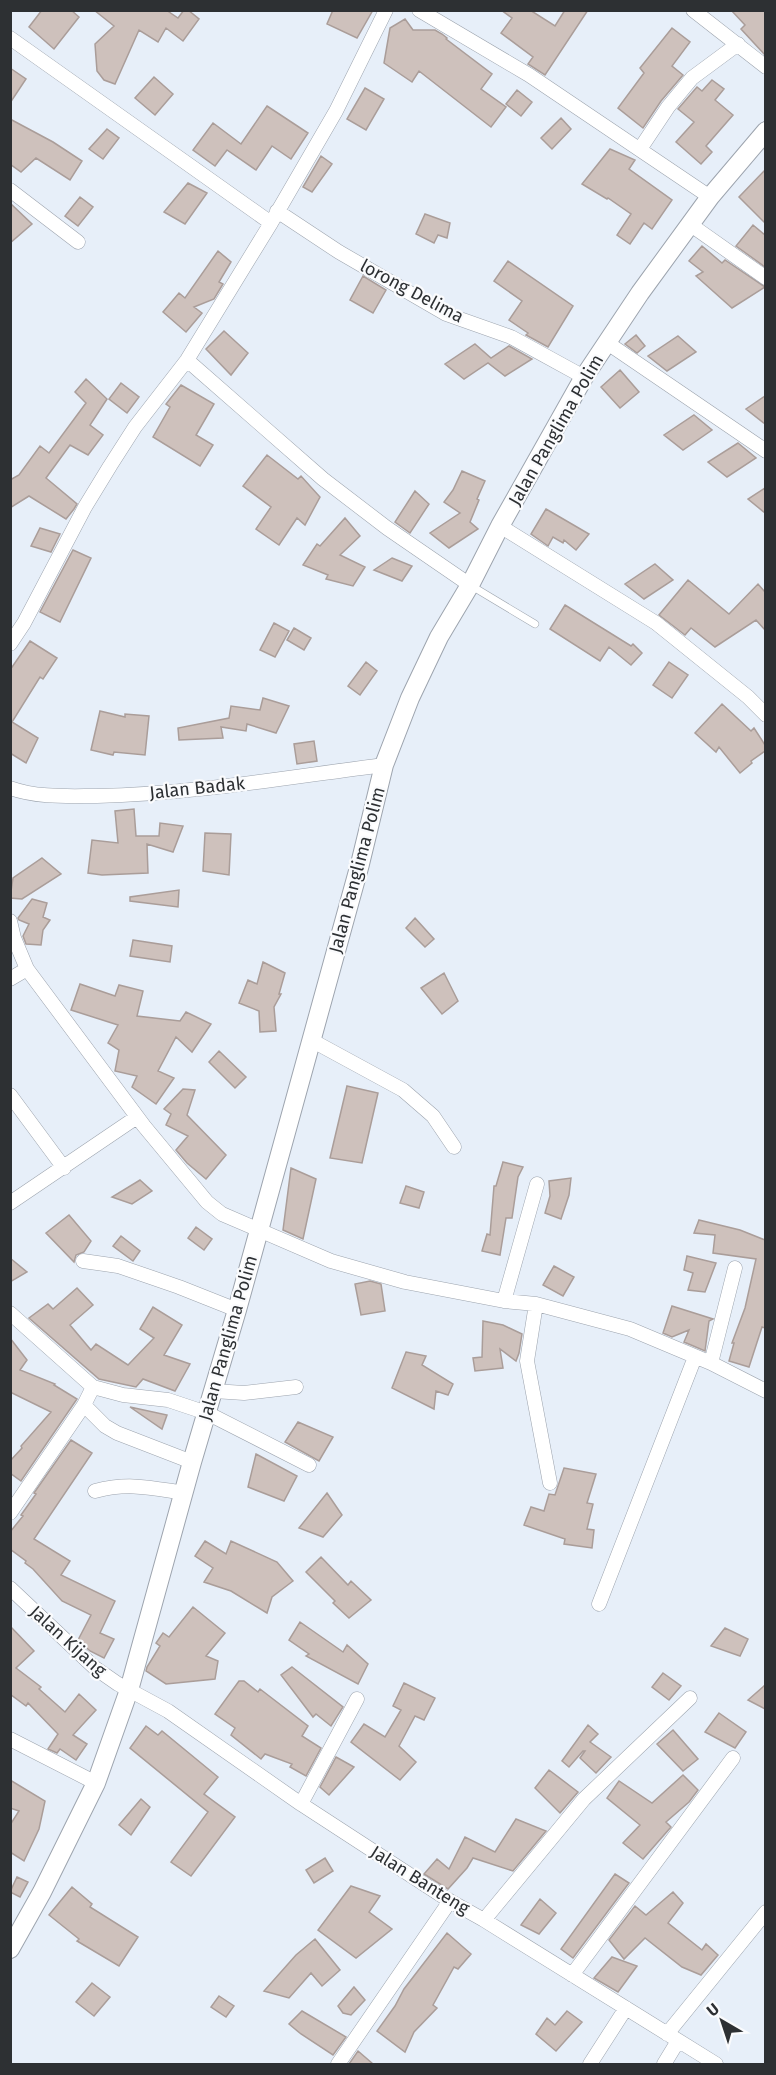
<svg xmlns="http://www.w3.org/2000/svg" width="776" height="2075" viewBox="0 0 776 2075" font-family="'Fira Sans',sans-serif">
<rect width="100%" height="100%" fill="#e7eff9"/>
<path fill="#cec1bc" stroke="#aa9d99" stroke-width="1.5" d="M42,10H71L79,17L54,49L29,27Z
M94,10H166L178,18L184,10H188L199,19L183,41L166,28L158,42L139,30L115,84L104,80L97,71L95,44L114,26Z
M333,10H373L357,38L327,24Z
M501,10H530L555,26L565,10H588L545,75L528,64L533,57L501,33L512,18Z
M731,10H765V55L741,29L745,25Z
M405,19L413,30H435L442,34L447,38L446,39L492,74L481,89L506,107L491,127L419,71L412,82L384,63L390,28Z
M672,28L690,42L672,66L683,75L661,101L643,128L618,108L644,73L640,68Z
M10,68L26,79L10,103Z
M154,77L173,94L155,115L135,98Z
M712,80L724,89L715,100L733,115L706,146L712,152L701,164L676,142L694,122L678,109L697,87L702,91Z
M365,88L384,99L366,130L347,119Z
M517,90L532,102L521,116L506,104Z
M267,106L308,133L291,159L272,146L256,170L227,150L215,166L193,150L213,123L241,144Z
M561,118L571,129L552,149L541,138Z
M10,119L53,142L82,161L70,180L36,158L21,172L10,164Z
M107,129L119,138L103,159L89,149Z
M610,149L635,160L629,169L672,200L652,229L644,223L630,244L617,235L631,214L608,198L607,199L582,184Z
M321,156L332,164L312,192L303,187Z
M765,170V223L739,197Z
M188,183L207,193L185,224L164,212Z
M80,197L93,207L78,226L65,216Z
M10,203L32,224L10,243Z
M425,214L450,223L447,238L438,235L434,243L416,234Z
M753,225L765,235V267L736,246Z
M702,246L722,263L725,260L765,287L732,308L696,276L703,272L689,261Z
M218,251L231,262L219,282L223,284L214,299L194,307L202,313L186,332L163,312L179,293L185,298Z
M508,261L573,306L548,347L526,335L528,333L509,320L522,301L494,281Z
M363,276L386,290L373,313L350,300Z
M224,331L248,353L231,375L206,349Z
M636,335L645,346L637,353L625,344Z
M678,336L696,352L667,371L648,356Z
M475,344L491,358L509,346L532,359L505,376L488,363L464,379L445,364Z
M620,370L639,392L620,408L601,387Z
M86,379L107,399L90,425L103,435L88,455L70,445L46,478L77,504L74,509L66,519L29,496L10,508V480L19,475L40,446L49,453L86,403L75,392Z
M121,383L139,397L127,413L109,399Z
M181,385L214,404L196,435L213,445L200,466L153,437L170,407L166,404Z
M765,396V424L746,409Z
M694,415L712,430L683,450L664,435Z
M738,443L756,458L727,477L708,462Z
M267,455L298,479L301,476L320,497L305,525L297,518L279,545L256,529L271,507L243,486Z
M462,471L485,481L477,499L479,500L470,522L478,529L449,548L430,533L460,513L444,502L453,490Z
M765,488V513L748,499Z
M415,491L429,504L410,533L395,522Z
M546,509L589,534L576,550L564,540L563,543L553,537L548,546L531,534Z
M345,518L360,536L340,555L365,567L353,586L326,579L328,575L303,565L317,544L320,546Z
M40,528L60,534L51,552L31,546Z
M73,550L91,558L60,622L40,612Z
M392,558L412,566L402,581L374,570Z
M655,564L673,580L644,599L625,584Z
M688,580L729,614L758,584L765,592V630L756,620L715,647L691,628L685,635L659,615Z
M565,605L631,646L633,644L642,653L631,665L609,647L600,661L550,629Z
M274,623L289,631L275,657L260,650Z
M294,628L311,638L304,650L287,640Z
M30,641L57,658L43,679L40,677L12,722L38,738L26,763L10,753V670Z
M366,662L377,671L360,695L348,686Z
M669,662L688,675L672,698L653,685Z
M263,698L289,706L276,733L247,724L246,731L221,727L223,738L179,740L178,728L229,718L231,706L260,710Z
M722,704L751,731L754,728L765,745V751L751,761L752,763L740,773L719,747L716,752L695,733Z
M100,711L125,717V714L149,716L145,755L114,752L113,755L91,750Z
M314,741L317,761L297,764L294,744Z
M134,809L136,836H159L160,823L183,826L173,852L147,844L148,873L102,875L88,873L92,840L118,843L115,811Z
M205,833L231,834L229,875L203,871Z
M42,858L61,874L22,899L10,898L13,878Z
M179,890L178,907L130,901V897Z
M32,899L47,903L43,917L50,920L43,930L41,945L26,944L23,936L29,924L19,920L18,918Z
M415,918L434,939L425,947L406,928Z
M133,940L172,946L170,962L130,956Z
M263,962L285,973L279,994H281L274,1007L276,1031L260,1032L259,1011L239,1003L248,980L257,984Z
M444,973L458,1001L442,1014L421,988Z
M80,984L115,996L119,985L143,991L137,1016L180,1021L186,1012L211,1024L192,1052L176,1037L158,1071L174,1078L156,1104L132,1087L137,1076L115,1071L119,1050L108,1043L118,1025L71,1010Z
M219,1051L246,1077L235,1088L209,1062Z
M347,1086L378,1093L362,1163L330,1158Z
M183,1089L195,1090L187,1115L226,1155L206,1179L187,1163L176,1150L188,1136L166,1125L171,1114L164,1109Z
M503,1162L523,1167L518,1177L512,1218H506L500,1255L482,1251L487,1234L490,1235L494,1186H496Z
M291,1168L316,1179L303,1239L283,1230Z
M571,1178L569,1195L561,1219L545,1213L550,1196L549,1181Z
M140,1180L152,1191L132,1204L112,1197Z
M406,1186L424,1192L419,1208L400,1203Z
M69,1215L91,1241L84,1252L76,1255L74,1262L46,1233Z
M699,1220L740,1230L765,1240V1328L762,1327L749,1367L729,1361L734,1343H732L745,1308L756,1259L713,1253L715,1235L694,1233Z
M196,1227L212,1239L204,1250L188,1238Z
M121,1236L140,1251L133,1261L113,1246Z
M687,1256L716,1263L705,1292L688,1290L693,1273L684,1270Z
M10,1258L27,1272L10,1282Z
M554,1266L574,1277L563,1296L543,1285Z
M370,1281L381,1284L385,1311L361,1315L355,1284Z
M77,1288L93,1305L70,1325L91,1350L96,1344L128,1365L154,1338L140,1329L153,1307L182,1325L164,1355L190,1364L175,1391L143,1379L136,1387L99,1379L29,1318L48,1304L53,1309Z
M672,1306L713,1319L709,1321L705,1351L684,1342L689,1330L672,1337L663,1333Z
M483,1321L503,1325L522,1334L519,1353L516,1361L500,1349L503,1368L475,1371L473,1358L482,1357Z
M10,1338L27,1360L20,1370L55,1384L54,1385L77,1399L21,1481L10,1473V1461L22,1448L21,1446L51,1412L10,1392Z
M406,1352L426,1356L422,1365L453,1384L448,1395L436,1391L434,1409L392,1388Z
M130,1407L167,1415L162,1429Z
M298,1422L333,1437L319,1461L285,1442Z
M71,1440L92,1453L34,1539L70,1561L61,1575L115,1601L100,1633L114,1639L104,1658L90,1651L78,1640L91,1615L62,1601L33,1569L25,1563L26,1561L10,1549V1532L23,1516L21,1515L36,1494L34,1493Z
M256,1454L297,1476L284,1501L248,1487Z
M564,1468L596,1474L587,1503L593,1504L587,1529L594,1530L592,1548L564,1544L565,1539L524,1525L531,1507L544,1511L549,1494L555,1495Z
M327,1493L342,1515L323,1537L299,1528Z
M205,1541L226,1554L231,1541L277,1562L293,1581L272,1597L267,1613L231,1591L204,1582L213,1568L195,1556Z
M321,1557L348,1585L351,1581L371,1600L349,1618L333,1603L335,1601L306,1572Z
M193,1607L225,1633L206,1656L218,1661L215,1679L166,1684L146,1671L147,1667L160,1646L156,1643L163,1633L169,1637Z
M300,1622L343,1652L347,1645L368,1664L358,1684L306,1656L309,1654L289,1640Z
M10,1626L34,1651L16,1668L41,1687L39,1689L65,1712L79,1694L96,1710L73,1735L87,1744L76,1760L60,1749L57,1753L48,1749L58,1734L28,1703L26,1706L10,1694Z
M725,1628L748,1639L740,1656L711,1646Z
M292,1667L343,1707L331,1726L316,1714L313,1717L281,1675Z
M663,1673L681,1686L669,1700L652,1687Z
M239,1681H244L258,1692L260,1689L308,1726L302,1736L321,1748L306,1776L290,1767L292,1764L265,1754L261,1759L231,1735L235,1728L215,1714Z
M404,1683L435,1698L424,1720L415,1716L399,1746L416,1762L400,1780L351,1742L364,1724L385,1737L401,1710L393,1706Z
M765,1685V1709L748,1700Z
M719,1713L746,1732L735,1748L705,1732Z
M588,1725L598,1734L590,1742L611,1757L596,1773L580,1758L585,1751H583L569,1767L562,1761Z
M146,1726L158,1735L162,1731L218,1777L204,1794L235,1817L191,1876L171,1862L208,1812L130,1748Z
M673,1730L698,1759L683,1771L657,1744Z
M336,1757L354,1767L329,1795L320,1787Z
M549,1770L578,1792L560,1813L535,1788Z
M683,1775L698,1790L689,1802L666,1822L671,1827L643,1859L623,1843L640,1825L607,1798L619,1781L652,1803Z
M10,1780L45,1801L39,1829L24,1861L10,1852V1825L19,1811L10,1808Z
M141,1799L150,1807L131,1835L119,1825Z
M516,1819L546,1831L513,1871L473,1858L467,1868L448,1889L424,1874L437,1859L449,1869L465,1837L495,1852Z
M325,1858L333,1871L314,1883L306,1870Z
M615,1874L629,1883L573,1958L561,1949Z
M17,1877L28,1882L20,1897L10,1892Z
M351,1886L380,1896L369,1912L392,1929L356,1958L318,1930Z
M72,1887L92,1904L90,1907L138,1937L119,1966L77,1941L79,1939L49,1915Z
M673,1892L683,1903L668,1923L702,1950L706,1944L718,1955L701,1975L682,1967L645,1938L624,1959L609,1940L635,1906L646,1915Z
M540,1899L556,1913L539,1934L521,1925Z
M447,1933L471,1954L458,1969L454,1967L433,2005L437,2008L414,2032L405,2052L377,2031L395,2006L404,1989Z
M315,1939L340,1970L322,1986L311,1973L289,1998L264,1991L296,1955Z
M612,1957L637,1966L618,1992L594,1978Z
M92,1983L110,1997L94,2016L76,2002Z
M354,1987L365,2000L351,2015L343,2013L338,2006Z
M219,1996L234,2006L226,2017L211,2007Z
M302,2011L346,2037L333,2055L301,2034L289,2024Z
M567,2011L582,2022L556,2051L536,2034L547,2018L555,2025Z
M358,2051L373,2064H349Z"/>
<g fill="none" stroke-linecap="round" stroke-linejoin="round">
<defs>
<path id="lane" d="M470,585L535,624"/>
<path id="street" d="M419,10L529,75L710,197
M693,10L766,67
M10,38L271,223
M640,149L668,107L692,78L738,44
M10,190L78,242
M277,211L339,252L446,314L511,337L584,377
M691,225L766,278
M606,342L766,451
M187,360L323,479L387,528L470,585
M500,526L656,623L748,697L766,715
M10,644L24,623L85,507L110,466L135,427L187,360L271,223L336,111L386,10
M10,788C38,798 68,796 97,796C193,794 289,777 384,765
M10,921L14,938L27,969L144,1126L207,1202L222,1214L331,1261L405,1282L504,1301L536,1304L630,1329L711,1363L766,1391
M10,979L27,969
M311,1040L403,1090L433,1116L454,1147
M10,1095L64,1168
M10,1203L137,1117
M83,1261L118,1266L179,1287L237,1310
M504,1301L537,1184
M536,1304L527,1361L550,1483
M10,1313L93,1387L84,1405L105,1426L117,1433L192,1462
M711,1363L735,1268
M93,1387L123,1395L168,1400L207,1413L309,1465
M214,1391L244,1393L296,1387
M95,1491C129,1482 151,1488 185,1493
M10,1513L84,1405
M10,1588L95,1668L118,1684L168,1711L301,1804L450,1901L484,1920L716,2064
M599,1604L695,1357
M10,1739L96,1783
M301,1804L357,1699
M484,1920L584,1799L690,1698
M572,1975L733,1758
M667,2034L766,1912
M338,2064L450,1901
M590,2064L626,2008
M664,2064L678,2041"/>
<path id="secondary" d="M10,1949L42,1892L96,1783L129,1690L192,1462L237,1310L360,864L384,765L410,698L439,637L470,585L500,526L584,377L640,293L710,197L766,131"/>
</defs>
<use href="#lane" stroke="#9da4ae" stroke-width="8"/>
<use href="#street" stroke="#9da4ae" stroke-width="15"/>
<use href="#secondary" stroke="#9da4ae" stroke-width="20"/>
<use href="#lane" stroke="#fff" stroke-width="7"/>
<use href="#street" stroke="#fff" stroke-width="14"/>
<use href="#secondary" stroke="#fff" stroke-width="18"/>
</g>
<g text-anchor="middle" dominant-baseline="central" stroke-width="4.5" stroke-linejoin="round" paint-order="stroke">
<g font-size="18" fill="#2d3033" stroke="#fafbfd">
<text transform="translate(412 291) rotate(28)">lorong Delima</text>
<text transform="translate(556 430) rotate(-60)">Jalan Panglima Polim</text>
<text transform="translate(197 788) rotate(-6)">Jalan Badak</text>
<text transform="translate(357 870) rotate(-75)">Jalan Panglima Polim</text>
<text transform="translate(228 1338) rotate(-74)">Jalan Panglima Polim</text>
<text transform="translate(68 1641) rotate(42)">Jalan Kijang</text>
<text transform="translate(420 1880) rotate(32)">Jalan Banteng</text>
</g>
</g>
<rect width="776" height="2075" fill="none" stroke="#2d3033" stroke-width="24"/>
<g transform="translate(722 2021) rotate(321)" stroke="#fafbfd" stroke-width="4.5" paint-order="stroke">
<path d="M0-4.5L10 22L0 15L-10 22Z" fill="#2d3033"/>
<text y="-9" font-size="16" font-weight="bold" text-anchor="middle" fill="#2d3033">U</text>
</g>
</svg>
